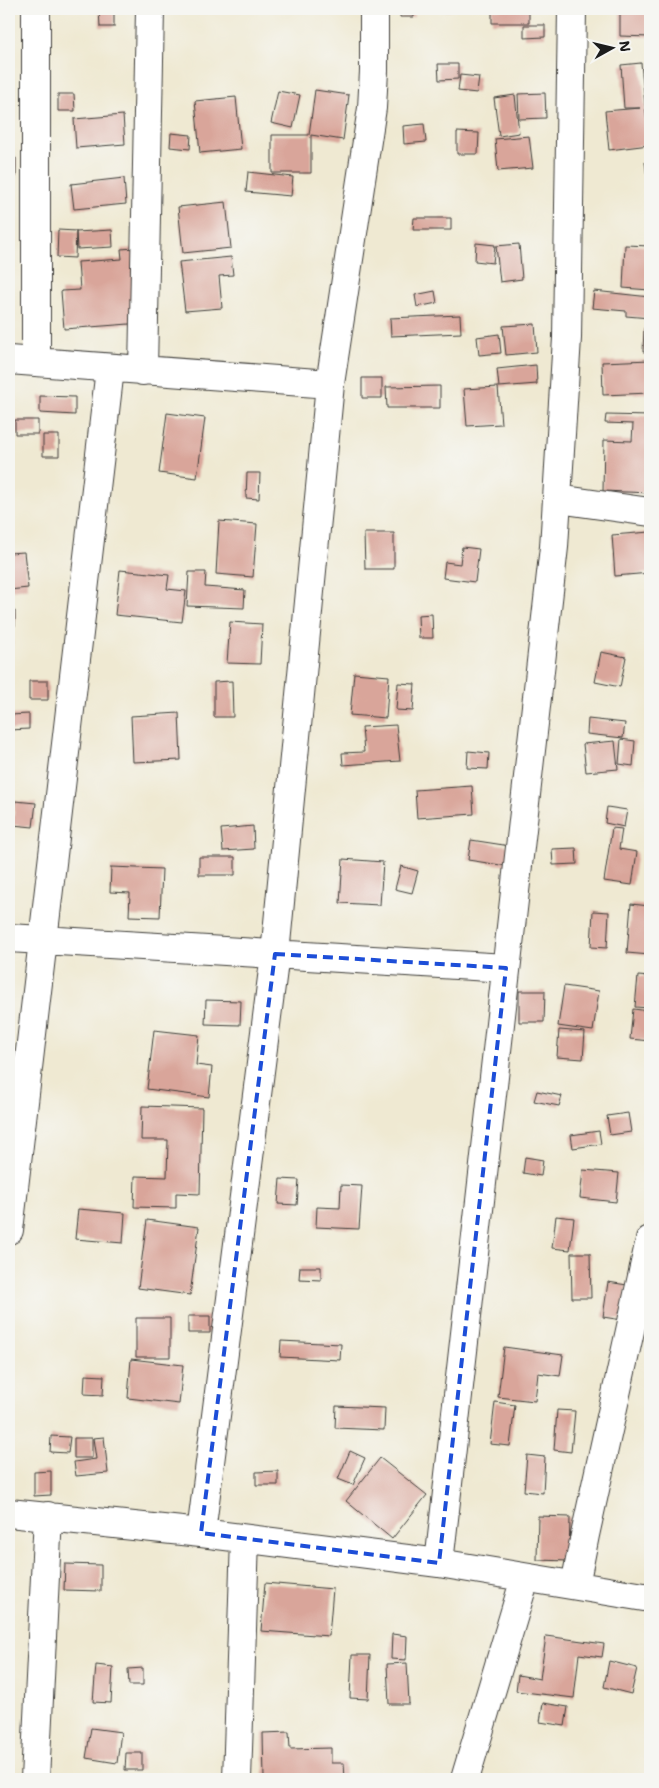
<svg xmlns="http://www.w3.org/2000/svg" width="659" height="1788" viewBox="0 0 659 1788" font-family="'Shantell Sans',sans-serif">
<rect width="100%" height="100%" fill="#f6f6f2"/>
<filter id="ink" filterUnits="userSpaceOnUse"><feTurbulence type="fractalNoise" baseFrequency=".02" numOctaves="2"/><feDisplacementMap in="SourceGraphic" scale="10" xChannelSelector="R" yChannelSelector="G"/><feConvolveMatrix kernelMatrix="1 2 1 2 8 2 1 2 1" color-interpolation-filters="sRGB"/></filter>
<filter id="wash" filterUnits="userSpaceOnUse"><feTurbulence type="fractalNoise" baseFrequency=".0096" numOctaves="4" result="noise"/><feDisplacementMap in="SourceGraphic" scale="20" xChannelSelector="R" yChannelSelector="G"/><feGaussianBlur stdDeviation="1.12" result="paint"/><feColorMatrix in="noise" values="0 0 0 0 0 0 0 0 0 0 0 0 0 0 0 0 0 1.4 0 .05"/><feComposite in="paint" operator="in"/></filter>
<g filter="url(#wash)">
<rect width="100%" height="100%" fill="#efe9d2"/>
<g id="blocks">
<path fill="#d9a59a" d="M99,9H114V27H100Z
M400,9H451V11H414V17H400Z
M492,9H529V23H492Z
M620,9H650V37L620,36Z
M524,25H545V37L524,38Z
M641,63L649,145L609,150L605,111L640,108H624L621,65Z
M438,64H458V79L439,80Z
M460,75L479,77L477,93L458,91Z
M315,90L349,95L343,140L311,135V173H272V135H309Z
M278,91L300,95L293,128L271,123Z
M545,93L546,118L519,119L518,94Z
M58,94H74L75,111H58Z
M515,95L519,133L499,136L494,98Z
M236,97L241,149L200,153L195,101Z
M123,115L125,144L76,148L74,119Z
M424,124L426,142L404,144L403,126Z
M457,132L479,133L478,154H457Z
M171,133L191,135L190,149L170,147Z
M529,136L533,168L498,171L495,139Z
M9,158H16V176H9Z
M645,162H650V195H649Z
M248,172L293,177L291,196L246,192Z
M124,178L126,204L74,209L71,184Z
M226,202L231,248L183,253L178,207Z
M414,218H451V230H413Z
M58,230L76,231L75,258L57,257Z
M112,230L113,247L77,249L76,232Z
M476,243L495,245L493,263L475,261Z
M519,244L522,279L500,282L496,246Z
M625,245L650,246V290L623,288Z
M135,248L142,323L64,329L61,291L80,290L78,262L122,259L121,249Z
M231,257L233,275L219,276L222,308L185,311L179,262Z
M435,291L437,303L417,307L415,295Z
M594,291L650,297V318L626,316V311L592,308Z
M9,312H12L11,336H9Z
M460,315L461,333L391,336L390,318Z
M535,324L537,352L506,355L503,326Z
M644,328H650V352H643Z
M499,334L501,353L479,355L477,337Z
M650,360V393L603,395L602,362Z
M536,365L537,384L499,387L497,369Z
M362,378H382V398H362Z
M440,386V408H387L386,387Z
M498,387L501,424L467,426L464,389Z
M40,396L75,397V415L40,413Z
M167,413L205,418L197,478L159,473Z
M606,415L650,416V493L603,491L604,440L632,441L633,424L605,423Z
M15,420H38V434H15Z
M43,435H59V456H43Z
M247,473H260L259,499L246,498Z
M219,521L257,524L253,577L216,574Z
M650,532V573L615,576L612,535Z
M364,533H394V569H365Z
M462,547L479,549L475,582L443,578L445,562L460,564Z
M24,552L28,588L9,590V553Z
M120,570L169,575L167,589L186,591L182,622L115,615Z
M189,572H206L205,587L245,590L244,608L187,606Z
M9,610L15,611V626H9Z
M432,614L433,638H419L418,615Z
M230,622L262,624L260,664L227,663Z
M9,628H12L13,644H9Z
M601,652L626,657L620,687L595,682Z
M354,673L389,676L386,718L350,715Z
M29,681H48V700H29Z
M232,681L233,717H214V682Z
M398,683L415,684L413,711L396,710Z
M179,713L181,760L133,762L131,716Z
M29,714V729L9,730V715Z
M588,719L625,723L623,738L587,734Z
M396,725L400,761L343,765L342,753L364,752L362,727Z
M621,739L635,741L633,766L619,764Z
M615,741L618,769L586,772L583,744Z
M468,751L489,753L488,769L467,768Z
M472,786L474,814L417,818L415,790Z
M15,801L36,803L33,827L13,825Z
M607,807L627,810L624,827L605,823Z
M253,826L254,849L223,851L221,829Z
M612,828L622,829L619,849L637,852L632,885L604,881Z
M471,840L510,846L507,866L468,860Z
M576,848L577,864L553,865L552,849Z
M199,857H235V875H199Z
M343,859L383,862L380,905L340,903Z
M401,866L418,871L412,893L395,889Z
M111,867L162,869L160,917L129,916L130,893L110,892Z
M631,904L650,906V955L627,953Z
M593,911L609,912L607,948L591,947Z
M638,976L650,977V1008L635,1007Z
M564,986L599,991L593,1031L558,1026Z
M519,991H545L544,1022H519Z
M206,1000L241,1001L240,1025L205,1024Z
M633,1009L650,1011V1041L630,1039Z
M154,1030L199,1035L196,1065L212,1067L209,1097L147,1089Z
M559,1030L585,1032L583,1059L557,1057Z
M537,1091L562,1096L559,1106L534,1101Z
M142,1106L202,1108L200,1194L176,1193V1208L134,1207L135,1176L167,1177L168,1140H141Z
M628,1113L631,1132L610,1135L607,1116Z
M599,1131L601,1144L573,1148L571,1135Z
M525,1157L543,1160L541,1176L523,1173Z
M583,1170L619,1173L616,1202L580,1198Z
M280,1179L299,1180L297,1205L278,1204Z
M341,1185L362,1186L359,1229L316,1227L317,1207L340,1208Z
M78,1209L125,1213L123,1243L75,1239Z
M556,1216L574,1218L570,1250L552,1248Z
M147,1220L199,1227L190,1295L138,1288Z
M571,1253H590L591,1298H572Z
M300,1267H321V1280L299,1279Z
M608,1282L627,1285L622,1320L603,1317Z
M188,1316H210V1333H188Z
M136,1318H170V1357H136Z
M281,1341L341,1344L340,1360L280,1357Z
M504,1347L563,1355L560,1376L538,1373L535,1401L498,1397Z
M131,1359L183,1365L179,1404L128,1398Z
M85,1375L104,1376L103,1395L84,1394Z
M495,1402L515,1405L510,1446L490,1444Z
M336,1406L385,1408L384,1430L335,1428Z
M557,1410L575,1411L571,1452L554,1450Z
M647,1413H650V1431H646Z
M51,1436L70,1437L68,1453L50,1452Z
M104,1437L108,1473L76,1476L74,1462L96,1459L93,1438Z
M74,1438H92V1458H74Z
M350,1451L365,1458L353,1485L338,1479Z
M527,1455L545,1457L543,1493L524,1491Z
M380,1458L427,1495L392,1539L346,1501Z
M51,1471V1495L34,1496V1472Z
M278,1471V1485H256V1472Z
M538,1516L570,1517L569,1561L537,1560Z
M65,1564L101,1565V1591L64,1590Z
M265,1583L333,1589L329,1636L261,1631Z
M392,1634L407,1636L406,1660L391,1659Z
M546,1636L604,1644L602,1657L579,1654L574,1698L516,1691L518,1675L540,1679Z
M352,1655H370L368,1699L350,1698Z
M609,1661L637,1668L631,1694L604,1687Z
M407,1663L409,1704H389L387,1664Z
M96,1665L113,1667L111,1703L93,1702Z
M143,1668V1685H129L128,1669Z
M543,1703L568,1707L565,1726L540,1722Z
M91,1728L121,1732L117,1763L86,1758Z
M289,1732L290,1749L331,1748V1763H344L345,1779H264L263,1733Z
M126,1753H142V1770H125Z"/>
</g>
</g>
<g filter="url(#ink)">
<use href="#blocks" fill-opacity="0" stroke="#3c3b37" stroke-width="1"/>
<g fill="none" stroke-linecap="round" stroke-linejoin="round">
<defs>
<path id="minor" d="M36,9V362
M9,360L330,384
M143,371L150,9
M558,499L650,512
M9,938L506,968
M9,1230L110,369
M9,1513L201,1533L439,1563L650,1598
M201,1533L275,954L330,384L372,108L374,71V9
M439,1563L554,547L567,338L572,9
M575,1585L585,1535L650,1240
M35,1779L48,1516
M237,1779L245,1539
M465,1779L525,1578"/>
</defs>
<use href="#minor" stroke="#3c3b37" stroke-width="30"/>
<use href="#minor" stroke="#fff" stroke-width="28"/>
</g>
</g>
<path fill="none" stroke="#1d4ed8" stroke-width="4" stroke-dasharray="10 6" stroke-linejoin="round" d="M275,954L506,968L439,1563L201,1533Z"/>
<rect width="659" height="1788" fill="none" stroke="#f6f6f2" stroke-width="30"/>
<g transform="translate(612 48) rotate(82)" stroke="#f6f6f2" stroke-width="4" paint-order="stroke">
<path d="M0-4L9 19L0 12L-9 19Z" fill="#1c1c1c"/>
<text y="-8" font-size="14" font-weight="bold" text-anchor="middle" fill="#1c1c1c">N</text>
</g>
</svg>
